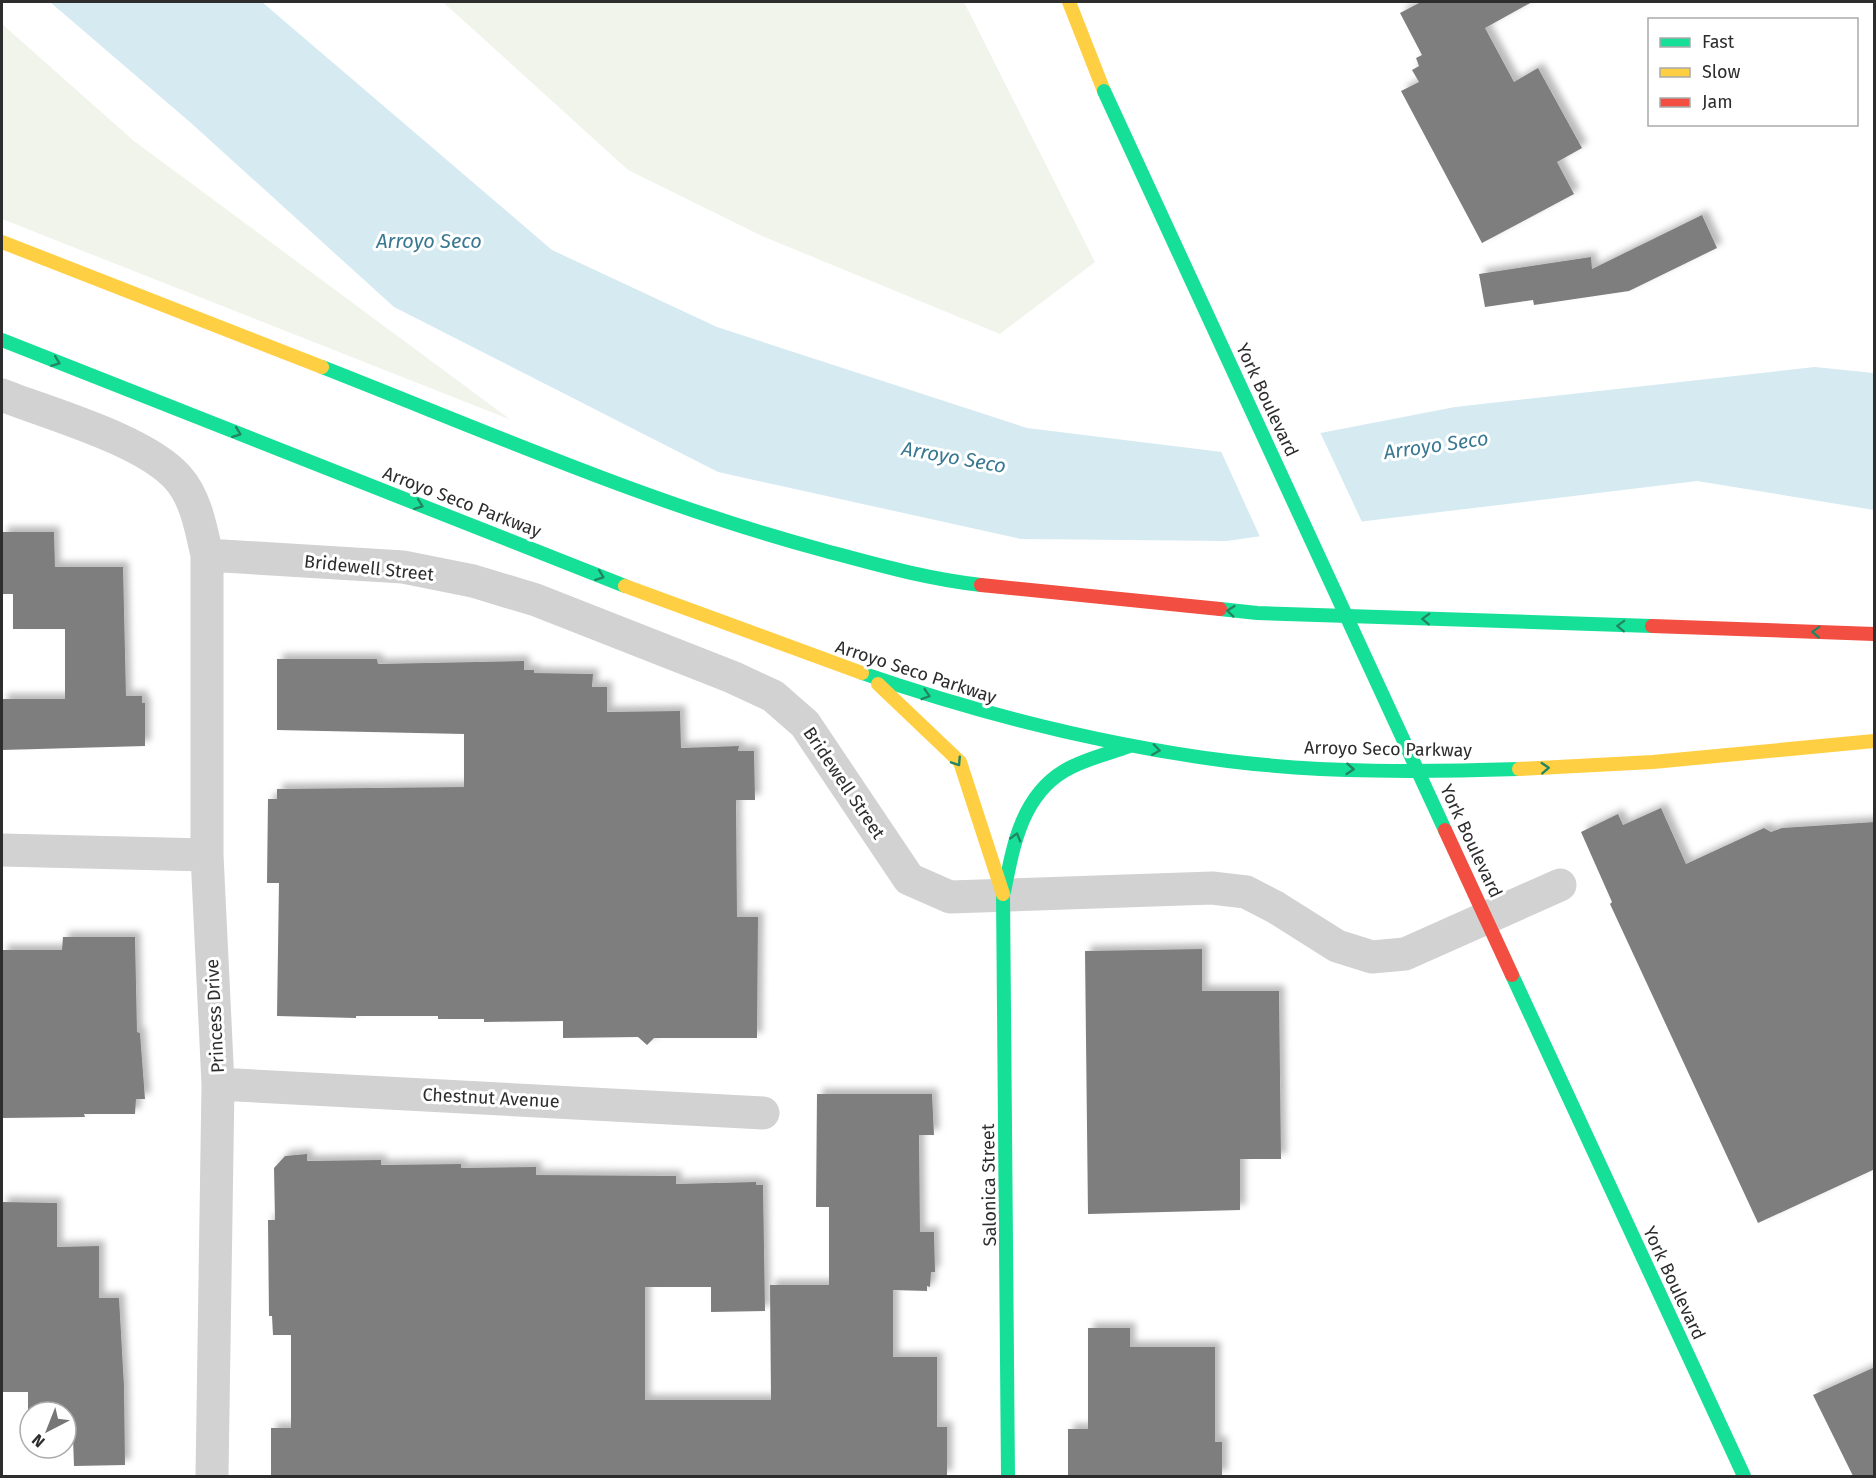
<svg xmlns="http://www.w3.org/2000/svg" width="1876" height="1478" viewBox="0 0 1876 1478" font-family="'Fira Sans',sans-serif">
<defs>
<filter id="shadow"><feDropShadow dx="5.5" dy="-5.5" stdDeviation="3" flood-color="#0004"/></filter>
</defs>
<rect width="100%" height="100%" fill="#fff"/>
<path fill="#f1f4eb" d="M443,2H964L1095,262L1000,334L762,236L628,170Z
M2,24L134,141L511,420L2,219Z"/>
<path fill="#d6eaf2" d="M50,2H262L552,250L717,327L1027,428L1222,452L1455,407L1815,367L1874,373V510L1697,481L1366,521L1227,541L1021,539L718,472L394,307L191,123Z"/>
<path fill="#fff" d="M1319,430L1363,524L1261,539L1220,449Z"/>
<path fill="#7e7e7e" filter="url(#shadow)" d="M1421,2H1532L1485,28L1514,82L1538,68L1582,148L1557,162L1574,194L1482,243L1401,91L1419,82L1412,70L1419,66L1416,58L1422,55L1400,13Z
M1702,215L1717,248L1629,291L1534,305L1533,300L1485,307L1479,274L1591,257L1592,269Z
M2,532H54L55,567H123L126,696H142V703H145V746L2,750V699H65V629H13V594H2Z
M277,659H377L378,664L524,661V670H534V673L593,674L592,687H607V712L680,711L681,748L739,746L738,751H754L755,800H736L737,917H758L757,1038H654L647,1045L638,1037L563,1038V1021L484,1022V1019H438V1016H356V1018L277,1016L279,883H267L268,799H277V789L464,787V734L277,730Z
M1661,808L1686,864L1764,828L1771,832L1782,828L1875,822V1169L1758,1223L1610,904L1612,902L1581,832L1618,814L1623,825Z
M63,937H135L137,1032L140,1033L145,1099H136L135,1114H84L85,1117L2,1118V950H62Z
M1202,949V991H1279L1281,1159H1240V1210L1088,1214L1085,951Z
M817,1094H932L934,1135H919L920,1232H934L935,1272H931L930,1287L927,1286V1291L893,1290V1357H937V1427H947V1476H271V1428H291V1335H273L272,1316H269L268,1220H275L274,1168L285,1156L307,1154V1161L381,1160V1165L461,1164V1168L536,1167V1175L676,1176V1184L756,1182V1185H763L765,1311L711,1312V1287H645V1400H771L770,1285H829V1207H816Z
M2,1202L57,1203V1247L99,1246V1298H119L124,1386L125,1465L74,1466L73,1438H66V1412H30L28,1439V1392H2Z
M1088,1328H1130V1347H1215V1442H1222V1476H1068V1429H1088Z
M1875,1367V1476H1853L1813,1395Z"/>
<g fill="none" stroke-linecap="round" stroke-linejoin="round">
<path stroke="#d2d2d2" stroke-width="33" d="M2,395C50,414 145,440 178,478C196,498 201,529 207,555L403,567L473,581L536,600L732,677L773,696L805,724L909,879L950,897L1212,888L1246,892L1275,907L1337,946L1372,957L1405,954L1560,885
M207,555V855L218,1084L212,1476
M2,850L207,855
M218,1084L763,1113"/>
<path stroke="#16e098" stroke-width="14" d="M2,340L625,586
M322,367C488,432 653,505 826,551C878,565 927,579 981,585
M1220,609L1257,613L1652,626
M862,673C981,714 1103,745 1228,761C1324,773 1423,772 1519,769
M1004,892C1013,847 1021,797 1064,771C1084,759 1108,754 1130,746
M1003,894L1008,1476"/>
<path stroke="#ffcf43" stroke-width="14" d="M1069,2L1104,91
M2,242L322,367
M625,586L862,673
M878,684L960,762L1003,894
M1519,769L1653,762L1874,741"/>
<path stroke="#f24e42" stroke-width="14" d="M981,585L1220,609
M1652,626L1874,634"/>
<path stroke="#16e098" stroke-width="14" d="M1104,91L1445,830
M1512,975L1744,1476"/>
<path stroke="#f24e42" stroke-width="14" d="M1445,830L1512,975"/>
</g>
<defs><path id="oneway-chevron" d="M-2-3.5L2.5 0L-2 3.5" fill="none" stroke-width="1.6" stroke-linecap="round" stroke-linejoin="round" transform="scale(1.5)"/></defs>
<g stroke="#228662">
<use href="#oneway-chevron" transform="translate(56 362) rotate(21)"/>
<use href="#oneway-chevron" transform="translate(237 433) rotate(21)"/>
<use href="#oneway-chevron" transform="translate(419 505) rotate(21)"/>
<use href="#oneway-chevron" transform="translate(600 576) rotate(21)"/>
<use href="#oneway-chevron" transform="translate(1231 611) rotate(-174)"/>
<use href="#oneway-chevron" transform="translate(1426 619) rotate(-178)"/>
<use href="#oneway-chevron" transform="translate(1621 626) rotate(-178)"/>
<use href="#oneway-chevron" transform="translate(1816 632) rotate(-178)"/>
<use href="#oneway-chevron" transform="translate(926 695) rotate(17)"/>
<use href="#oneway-chevron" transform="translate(1156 750) rotate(8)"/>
<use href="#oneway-chevron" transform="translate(957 762) rotate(57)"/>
<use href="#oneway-chevron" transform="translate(1545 768) rotate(-3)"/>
<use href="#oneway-chevron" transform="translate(1350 769) rotate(4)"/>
<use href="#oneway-chevron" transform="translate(1016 837) rotate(-74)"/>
</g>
<g text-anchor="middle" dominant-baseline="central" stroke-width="6" stroke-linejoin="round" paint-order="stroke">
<g font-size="18" fill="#2d2d2d" stroke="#fff">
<text transform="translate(1267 400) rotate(65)">York Boulevard</text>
<text transform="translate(462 502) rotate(21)">Arroyo Seco Parkway</text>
<text transform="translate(369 568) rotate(6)">Bridewell Street</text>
<text transform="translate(916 672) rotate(18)">Arroyo Seco Parkway</text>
<text transform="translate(1388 749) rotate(1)">Arroyo Seco Parkway</text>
<text transform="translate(844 783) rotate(56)">Bridewell Street</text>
<text transform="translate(1471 841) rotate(65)">York Boulevard</text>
<text transform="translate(215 1016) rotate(-93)">Princess Drive</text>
<text transform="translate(491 1098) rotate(3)">Chestnut Avenue</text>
<text transform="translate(989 1185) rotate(-91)">Salonica Street</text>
<text transform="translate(1674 1283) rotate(65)">York Boulevard</text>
</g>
<g font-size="20" font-style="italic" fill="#397891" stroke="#fff">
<text x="429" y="241">Arroyo Seco</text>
<text transform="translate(1436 445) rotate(-8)">Arroyo Seco</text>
<text transform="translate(954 457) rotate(10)">Arroyo Seco</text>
</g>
</g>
<rect width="1876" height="1478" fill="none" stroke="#2d2d2d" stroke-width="6"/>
<rect x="1648" y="18" width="210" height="108" fill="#ffffff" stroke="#ababab" stroke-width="1.5"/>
<rect x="1660" y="38" width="30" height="9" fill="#16e098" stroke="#ababab" stroke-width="1.5"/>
<text x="1702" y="48" font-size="18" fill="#2d2d2d">Fast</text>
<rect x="1660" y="68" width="30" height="9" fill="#ffcf43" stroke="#ababab" stroke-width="1.5"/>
<text x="1702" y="78" font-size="18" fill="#2d2d2d">Slow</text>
<rect x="1660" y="98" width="30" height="9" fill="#f24e42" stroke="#ababab" stroke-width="1.5"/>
<text x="1702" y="108" font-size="18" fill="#2d2d2d">Jam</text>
<g transform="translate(48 1430) rotate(222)"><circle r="28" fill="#ffffff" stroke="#ababab" stroke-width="1.5"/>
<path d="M0-4.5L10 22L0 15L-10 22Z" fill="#767676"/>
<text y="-9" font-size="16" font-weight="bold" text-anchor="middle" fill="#2d2d2d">N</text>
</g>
</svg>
